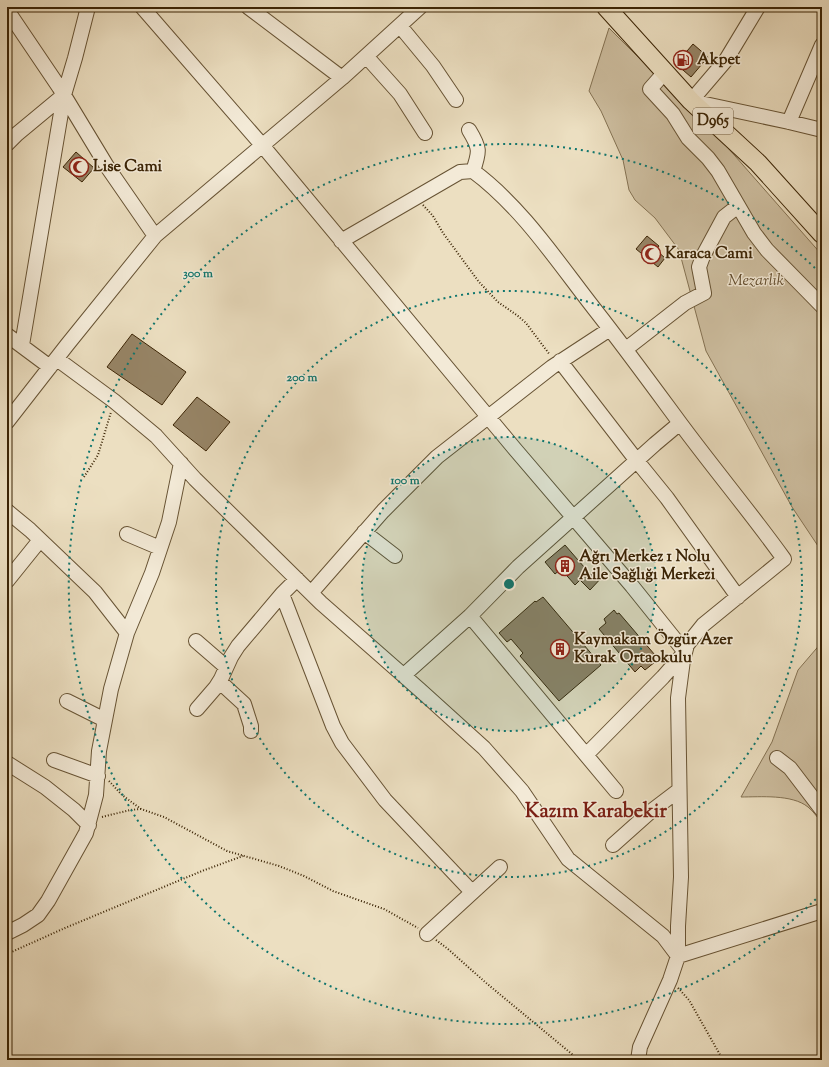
<svg xmlns="http://www.w3.org/2000/svg" width="829" height="1067" viewBox="0 0 829 1067" font-family="'Sorts Mill Goudy',serif">
<rect width="100%" height="100%" fill="#ecdfc1"/>
<filter id="stains"><feTurbulence type="fractalNoise" baseFrequency=".005" numOctaves="4"/><feColorMatrix values="0 0 0 0 .2 0 0 0 0 .09 0 0 0 0 .02 0 0 0 .5 -.17"/></filter>
<radialGradient id="worn" r=".72"><stop offset=".6" stop-color="#630" stop-opacity="0"/><stop offset="1" stop-color="#630" stop-opacity=".3"/></radialGradient>
<path fill="#cebfa1" stroke="#847253" d="M609,28L721,140L822,255V552L792,507L706,351L679,250L655,218L635,200L629,190L623,160L601,111L589,91Z
M822,642V824C818,818 814,812 808,807C792,794 760,797 741,797L772,742L798,670Z"/>
<path fill="#978567" stroke="#3b2405" d="M693,44L708,57L691,77L676,64Z
M76,152L94,168L82,182L63,167Z
M647,236L659,246L656,250L665,258L658,267L636,249Z
M132,334L186,372L162,405L107,367Z
M197,397L230,422L206,451L173,425Z
M565,545L591,575L597,568L604,575L590,590L580,580L575,585L561,569L555,574L545,562Z
M543,597L601,665L559,701L520,656L523,653L511,639L507,642L499,633L535,601L536,602Z
M614,610L617,614L619,613L655,655L651,658L655,662L645,670L641,666L635,672L599,629L606,623L604,619Z"/>
<g fill="none" stroke-linecap="round" stroke-linejoin="round">
<defs>
<path id="minor" d="M142,7L262,145L514,448L632,586L685,652L663,677L586,755
M248,7L342,78
M758,7L726,60L691,101L789,122L822,130
M7,10L59,87L108,168L155,236
M400,26L433,66L456,100
M366,56L400,94L425,133
M665,72L650,89L673,114L688,138L708,158L718,171L754,233L767,250L822,306
M789,122L822,45
M469,130C480,148 480,151 473,171
M7,144L17,134L64,95
M341,241L460,172L473,171C522,207 559,264 596,311C625,348 652,385 680,423C714,469 751,513 784,559L703,625L687,645L683,660L678,698L681,877L678,926V956L670,980L640,1047L638,1060
M7,335L50,367
M22,345L64,95L75,58L88,7
M626,349L685,303L704,293L699,267L703,256L724,217L738,206
M57,359L114,401L156,436L195,479L321,603L420,690L484,748L522,791L568,859L663,936L678,956L822,911
M560,361L637,461L667,498L738,597
M7,422L67,345L155,236L342,78L420,7
M7,511L30,530L95,592L127,633
M364,532L395,556
M127,534L160,548
M7,581L40,540
M311,593L383,511L437,457L552,367L610,329
M282,594L333,726L342,743L385,800L472,892
M470,616L616,791
M196,641L226,667
M404,675L470,616L518,567L655,444L680,423
M220,682L244,704L251,726V731
M67,701L105,720
M197,709L216,687L221,679L231,657L238,646L282,594L297,579
M777,758L790,768L822,810
M54,760L98,776
M7,763L45,787L74,810L89,825
M613,845L650,812L679,790
M7,933L23,925L38,915L48,901L86,833L96,795L99,751L111,689L127,633L152,573L169,522L181,463
M427,934L500,867"/>
<path id="major" d="M606,7L691,101L758,163L822,234"/>
</defs>
<use href="#minor" stroke="#675334" stroke-width="16"/>
<use href="#major" stroke="#3b2405" stroke-width="20"/>
<path stroke="#3b2405" stroke-width="2" stroke-dasharray="1 2" stroke-linecap="butt" d="M423,205L433,216L443,233L479,282L498,302L518,316L526,323L550,355
M84,477L98,455L111,412
M109,781L122,795L141,809L164,817L227,851L279,866L304,876L333,891L384,909L418,928
M102,817L130,810L141,809
M436,940L448,949L485,982L579,1060
M7,954L65,928L202,871L243,856
M678,988L689,1000L723,1060"/>
<use href="#minor" stroke="#f3ead7" stroke-width="14"/>
<use href="#major" stroke="#ecdfc1" stroke-width="18"/>
</g>
<circle cx="509" cy="584" r="147" fill="#0f766e" fill-opacity=".12"/>
<g fill="none" stroke="#0f766e" stroke-width="2" stroke-dasharray="2 4">
<circle cx="509" cy="584" r="147"/>
<circle cx="509" cy="584" r="293"/>
<path d="M820 895A440 440 0 1 1 820 273"/>
</g>
<defs>
<symbol id="fuel-ring" viewBox="-11 -11 22 22"><circle r="9.5" fill="#f3ead7" stroke="#8f2418" stroke-width="1.5"/><path d="M-5.5-6h7V0h2V4h1.3V-2.5L3-4.5l.8-.8L6-3V5H2.5V1h-1V6h-7ZM-4.2-4.7v3.2H.2V-4.7Z" fill="#8f2418"/></symbol>
<symbol id="mosque-ring" viewBox="-11 -11 22 22"><circle r="9.5" fill="#f3ead7" stroke="#8f2418" stroke-width="1.5"/><path d="M3.5-4.9A6 6 0 1 0 3.5 4.9A5 5 0 1 1 3.5-4.9Z" fill="#8f2418"/></symbol>
<symbol id="building-ring" viewBox="-11 -11 22 22"><circle r="9.5" fill="#f3ead7" stroke="#8f2418" stroke-width="1.5"/><path d="M-4-6H4V6H1V3H-1V6H-4ZM-2.5-4.3h1.7v1.8h-1.7ZM.8-4.3h1.7v1.8H.8ZM-2.5-1h1.7V.8h-1.7ZM.8-1h1.7V.8H.8Z" fill="#8f2418"/></symbol>
</defs>
<g fill-rule="evenodd">
<use href="#fuel-ring" x="672" y="49" width="22" height="22"/>
<use href="#mosque-ring" x="68" y="156" width="22" height="22"/>
<use href="#mosque-ring" x="640" y="243" width="22" height="22"/>
<use href="#building-ring" x="554" y="555" width="22" height="22"/>
<use href="#building-ring" x="549" y="638" width="22" height="22"/>
</g>
<g text-anchor="middle" dominant-baseline="central" stroke-width="3" stroke-linejoin="round" paint-order="stroke">
<rect fill="#f3ead7" stroke="#725f44" stroke-width="1" x="693" y="108" width="40" height="26" rx="3"/>
<g font-size="15" font-weight="bold" fill="#3b2405">
<text x="713" y="121">D965</text>
</g>
<g font-size="16" font-weight="bold" fill="#3b2405" stroke="#f3ead7" text-anchor="start">
<text x="697" y="60">Akpet</text>
<text x="93" y="167">Lise Cami</text>
<text x="665" y="254">Karaca Cami</text>
<text x="579" y="557">Ağrı Merkez 1 Nolu<tspan x="579" dy="18">Aile Sağlığı Merkezi</tspan></text>
<text x="574" y="640">Kaymakam Özgür Azer<tspan x="574" dy="18">Kurak Ortaokulu</tspan></text>
</g>
<g font-size="16" font-style="italic" fill="#604b2c" stroke="#f3ead7">
<text x="756" y="281">Mezarlık</text>
</g>
<g font-size="20" font-weight="bold" fill="#7a1f14" stroke="#f3ead7">
<text x="596" y="812">Kazım Karabekir</text>
</g>
</g>
<circle cx="509" cy="584" r="6" fill="#0f766e" stroke="#f3ead7" stroke-width="2"/>
<g font-size="12" text-anchor="middle" font-weight="bold" fill="#0f766e" stroke="#f3ead7" stroke-width="3" stroke-linejoin="round" paint-order="stroke">
<text x="198" y="277">300 m</text>
<text x="302" y="381">200 m</text>
<text x="405" y="484">100 m</text>
</g>
<rect width="829" height="1067" fill="none" stroke="#ecdfc1" stroke-width="24"/>
<rect x="8" y="8" width="813" height="1051" fill="none" stroke="#3b2405" stroke-width="2"/>
<rect x="12" y="12" width="805" height="1043" fill="none" stroke="#3b2405"/>
<rect width="100%" height="100%" filter="url(#stains)"/>
<rect width="100%" height="100%" fill="url(#worn)"/>
</svg>
